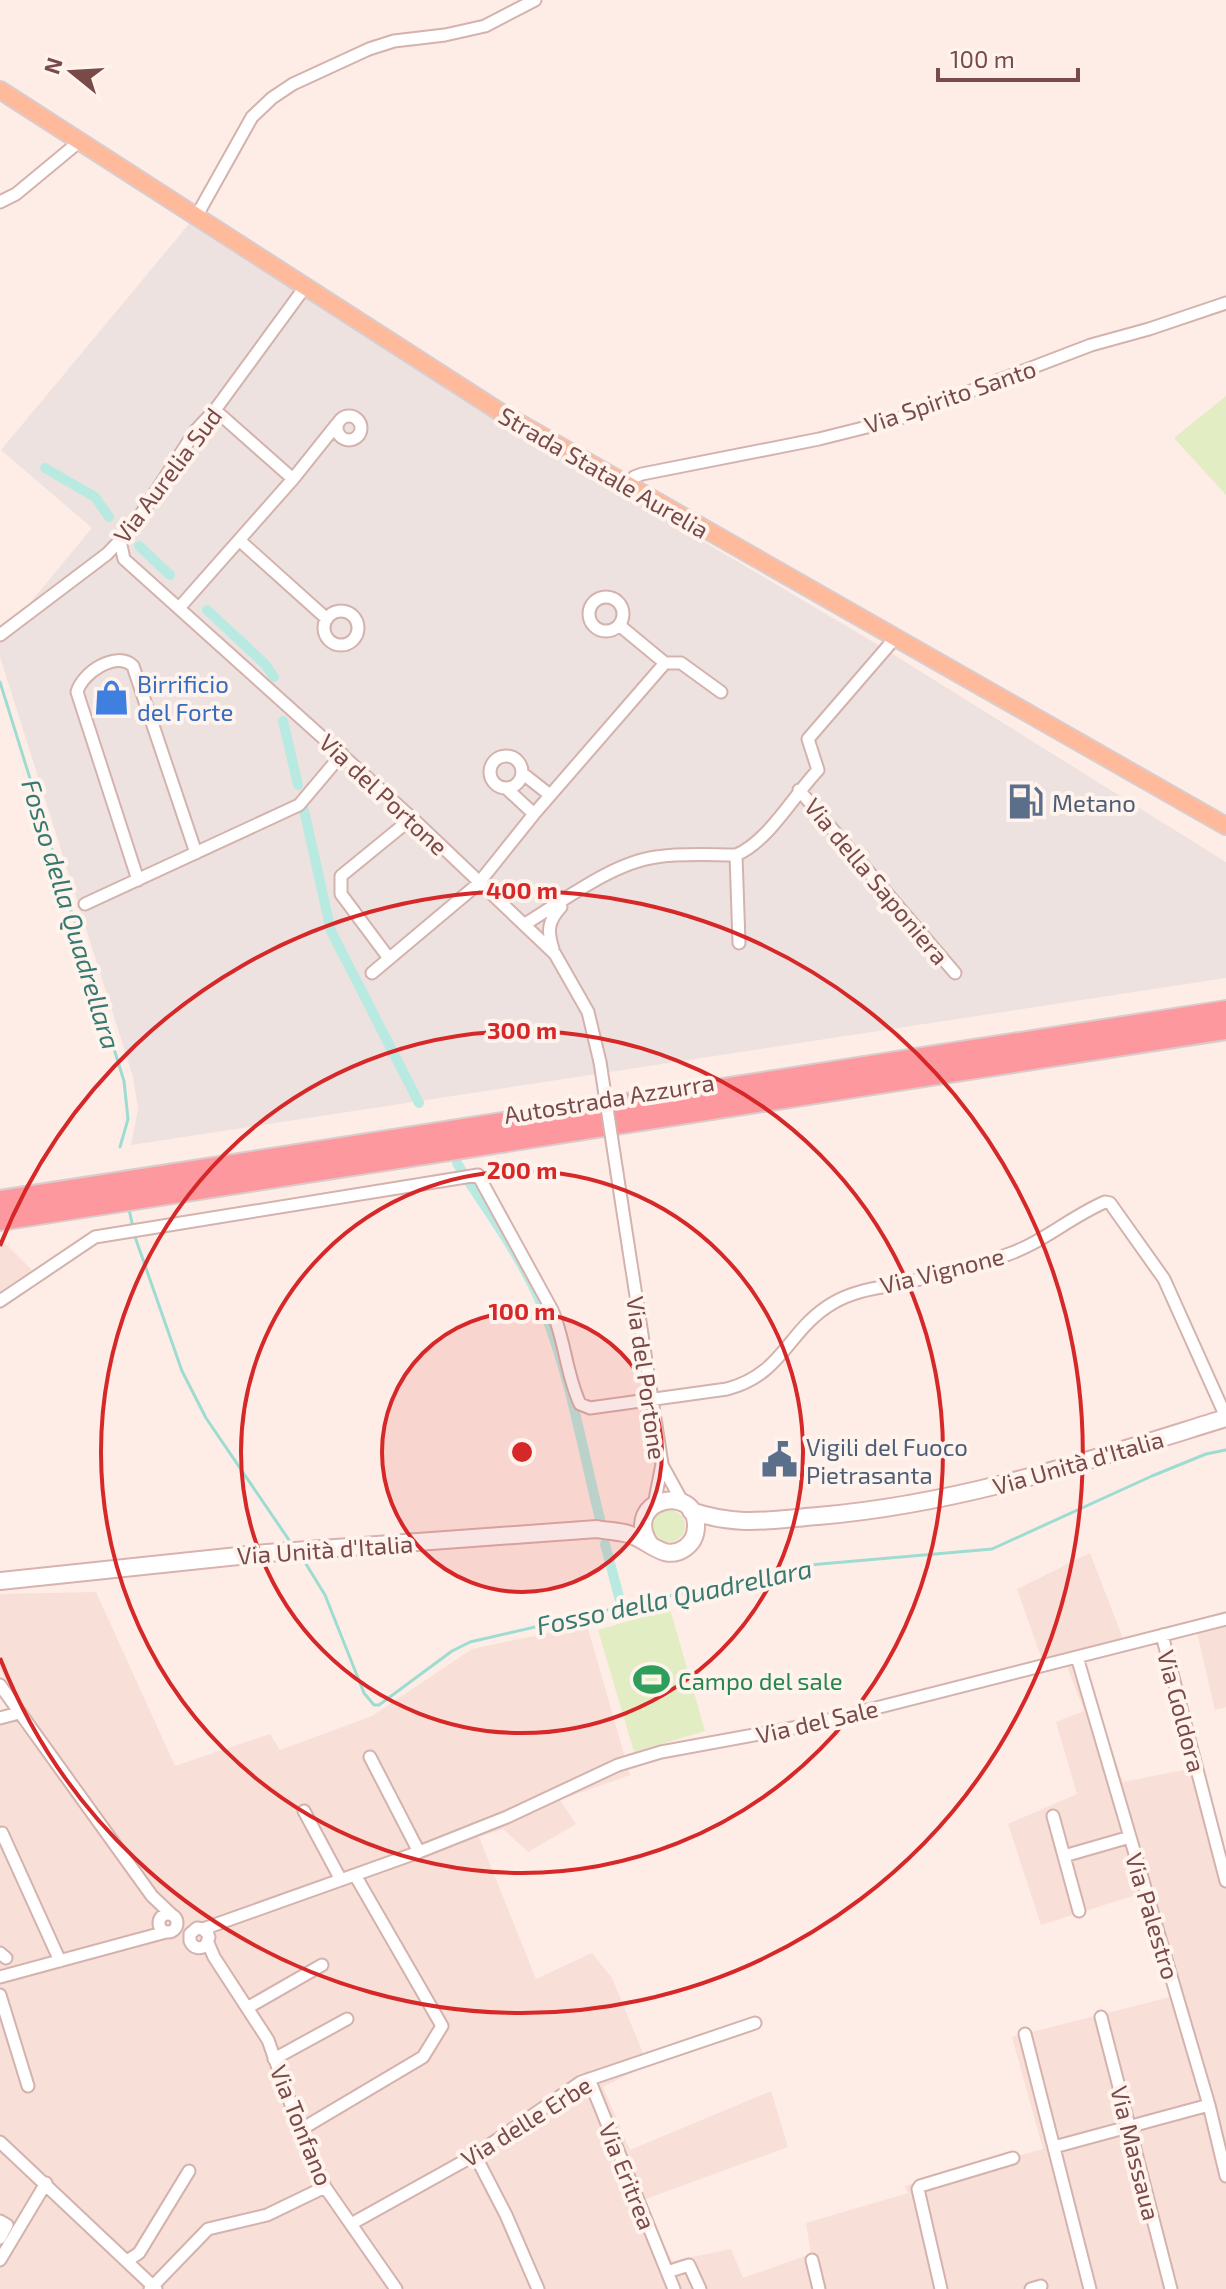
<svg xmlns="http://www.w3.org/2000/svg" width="1226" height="2289" viewBox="0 0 1226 2289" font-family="'Exo 2',sans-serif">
<rect width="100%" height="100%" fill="#feede6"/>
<path fill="#f8dfd7" d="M5,1243L43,1281L0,1310V1245Z
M1090,1553L1127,1649L1081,1662L1123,1782L1198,1767L1226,1862V2289H0V1710L23,1703L0,1670V1594L96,1592L175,1766L270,1734L280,1750L372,1716L472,1649L587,1625L630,1775L560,1800L576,1824L528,1852L503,1829L479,1837L536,1979L592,1953L612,1978L648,2065L603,2087L630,2150L771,2091L788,2147L643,2200L672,2261L731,2249L743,2278L811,2254L806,2223L908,2193L905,2186L1043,2149L1012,2037L1170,1997L1139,1894L1041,1925L1008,1824L1077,1794L1056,1722L1084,1711L1067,1666L1046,1671L1017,1589Z
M1226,1611V1707L1215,1710L1194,1620Z"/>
<path fill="#eee2e0" d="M189,224L517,431L875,643L1226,862V978L131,1145L138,1109L133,1077L0,657V639L92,528L1,450Z"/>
<path fill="#e2edc3" d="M1226,396V495L1174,438Z
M653 1526a16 16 0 1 1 32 0a16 16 0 1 1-32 0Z
M670,1609L705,1731L634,1752L598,1630Z"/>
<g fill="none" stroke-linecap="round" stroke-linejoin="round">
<path stroke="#9edcd2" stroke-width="3" d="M0,682L124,1081L128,1119L120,1147
M129,1209L132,1223
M134,1234L182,1371L206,1418L289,1540
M306,1564L325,1595L364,1693L374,1705H379L452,1651L470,1642L798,1566L992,1549L1152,1476L1206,1454L1226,1450"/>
<path stroke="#b8eae1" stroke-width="10" d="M45,468L95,497L109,517
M139,546L170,575
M207,610L265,664L274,677
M283,721L298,785
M304,810L331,931L419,1103
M457,1163L463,1173
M469,1182C497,1224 528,1268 546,1316C571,1381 583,1452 600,1519
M605,1544L622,1608"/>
<defs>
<path id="street" d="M0,202L16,194L80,141
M196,217L252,117L272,98L293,84L369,49L394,41L445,35L485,26L535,0
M215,410L293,479
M337 428a12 12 0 1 1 24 0a12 12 0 1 1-24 0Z
M628,487L634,477L642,474L819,439L895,420L1091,345L1149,329L1226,303
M239,540L327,619
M120,541L124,559L412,818L555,954L588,1012L600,1062
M589 614a17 17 0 1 1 34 0a17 17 0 1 1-34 0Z
M179,608L293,479L337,424
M324 628a17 17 0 1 1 34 0a17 17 0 1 1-34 0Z
M619,625L665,663H681L721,692
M0,635L107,554L132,528L196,430L215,410L305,287
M490 772a16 16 0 1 1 32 0a16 16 0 1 1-32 0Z
M522,773L550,795
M506,788L534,814
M799,790L955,973
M736,855C768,842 794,795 818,770L808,739L896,637
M138,880L77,692C82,673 116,650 133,666L196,853
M85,904L299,805L342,754
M525,924C563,901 612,863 656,857C682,853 710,855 736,855L739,943
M553,949C547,931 548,921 561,907
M388,957L341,894V876L412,818
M372,973L478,884L534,814L665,663
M617,1173L662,1464L654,1505
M0,1301L95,1237L478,1175L552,1310C565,1340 566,1374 580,1404L590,1408L727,1389C784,1374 787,1330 833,1303C855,1290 878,1288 903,1283C938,1275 975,1267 1009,1254C1043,1242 1072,1216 1105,1202L1110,1203L1164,1279L1226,1417
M662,1465L683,1503
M1162,1635L1226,1881
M1077,1657L1209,2105L1226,2176
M0,1685L152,1896L172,1915
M0,1718L19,1713
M370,1757L419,1852
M304,1811L341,1880
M1053,1816L1079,1911
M2,1833L60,1961
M1064,1856L1130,1837
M159 1923a9 9 0 1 1 18 0a9 9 0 1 1-18 0Z
M203,1929L419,1852L507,1817L618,1765L661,1752L809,1725L1226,1619
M208,1934L203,1929L197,1928L190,1934V1941C193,1948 200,1950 206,1945L209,1937
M208,1943L214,1957L268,2040L300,2130L325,2187L396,2289
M0,1953L6,1958
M0,1977L166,1932
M0,1995L28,2086
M247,2008L322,1965
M1101,2017L1171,2289
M1025,2034L1090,2289
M274,2059L347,2019
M589,2079L674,2289
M300,2130L423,2057L442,2026L355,1875
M0,2142L156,2289
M1054,2147L1209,2105
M475,2155L506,2215L538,2289
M0,2221L7,2225L0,2238
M351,2224L475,2155L581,2082L755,2023
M0,2260L46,2183
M812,2260L819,2289
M127,2261L139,2253L189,2171
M667,2272L689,2265L700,2289
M150,2289L208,2229L267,2215L325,2187
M941,2289L918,2189L920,2186L1013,2158
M1031,2289L1041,2286"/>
<path id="secondary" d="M691,1511C739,1527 769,1520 818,1516C961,1504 1090,1460 1226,1418
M0,1581L267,1553L597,1529C607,1531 618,1531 628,1534C648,1539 664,1563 685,1548C692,1543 696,1535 696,1526C697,1482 622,1499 649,1543"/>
<path id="primary" d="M0,90L500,412L1226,826"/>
<path id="highway" d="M0,1201L1226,1011
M0,1220L1226,1029"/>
</defs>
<use href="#street" stroke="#d4b2ad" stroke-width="15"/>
<use href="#secondary" stroke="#d9b2ad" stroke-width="20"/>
<use href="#primary" stroke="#dacccc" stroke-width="20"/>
<use href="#highway" stroke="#dacccc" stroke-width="24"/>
<use href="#street" stroke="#fff" stroke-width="11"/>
<use href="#secondary" stroke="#fff" stroke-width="16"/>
<use href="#primary" stroke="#ffba9c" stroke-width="16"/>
<use href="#highway" stroke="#fd989f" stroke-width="20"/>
<defs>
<path id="street-bridge" d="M600,1062L617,1173"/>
</defs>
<use href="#street-bridge" stroke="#d4b2ad" stroke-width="15" stroke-linecap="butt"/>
<use href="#street-bridge" stroke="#fff" stroke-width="11"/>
</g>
<circle cx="522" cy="1452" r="140" fill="#d62828" fill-opacity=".12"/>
<g fill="none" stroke="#d62828" stroke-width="4">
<circle cx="522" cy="1452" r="140"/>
<circle cx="522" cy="1452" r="281"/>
<circle cx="522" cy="1452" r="421"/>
<path d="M0 1246A561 561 0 1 1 0 1658"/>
</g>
<defs>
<symbol id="shop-bare" viewBox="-9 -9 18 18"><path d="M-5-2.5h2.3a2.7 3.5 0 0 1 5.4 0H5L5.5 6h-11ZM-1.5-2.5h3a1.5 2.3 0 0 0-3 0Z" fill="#3f7fe0" stroke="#fff3ee" stroke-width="2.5" paint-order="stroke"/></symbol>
<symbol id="fuel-bare" viewBox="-9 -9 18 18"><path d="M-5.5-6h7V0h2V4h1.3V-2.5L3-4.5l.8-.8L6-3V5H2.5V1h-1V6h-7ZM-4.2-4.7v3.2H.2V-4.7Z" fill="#5c6f8a" stroke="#fff3ee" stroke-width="2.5" paint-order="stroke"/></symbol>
<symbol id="civic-bare" viewBox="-9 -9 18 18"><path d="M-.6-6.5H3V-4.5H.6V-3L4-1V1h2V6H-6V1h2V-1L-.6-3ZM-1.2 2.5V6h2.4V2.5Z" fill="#5c6f8a" stroke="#fff3ee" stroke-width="2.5" paint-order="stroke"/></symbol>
<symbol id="stadium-bare" viewBox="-9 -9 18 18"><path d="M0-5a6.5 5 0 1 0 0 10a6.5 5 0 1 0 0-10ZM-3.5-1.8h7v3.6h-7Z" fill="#2e9e5b" stroke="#fff3ee" stroke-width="2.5" paint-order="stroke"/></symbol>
</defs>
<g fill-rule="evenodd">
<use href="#shop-bare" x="86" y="672" width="51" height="51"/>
<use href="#fuel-bare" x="1000" y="776" width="51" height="51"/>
<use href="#civic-bare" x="754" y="1434" width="51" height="51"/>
<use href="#stadium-bare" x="626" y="1654" width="51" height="51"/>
</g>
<g text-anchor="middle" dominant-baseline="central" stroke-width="8" stroke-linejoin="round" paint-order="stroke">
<g font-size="24" fill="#7a4a48" stroke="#fff3ee">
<text transform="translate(950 396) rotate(-19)">Via Spirito Santo</text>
<text transform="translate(604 472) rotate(30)">Strada Statale Aurelia</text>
<text transform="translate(167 475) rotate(-53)">Via Aurelia Sud</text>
<text transform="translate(384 794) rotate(43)">Via del Portone</text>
<text transform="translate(877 881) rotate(50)">Via della Saponiera</text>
<text transform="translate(609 1098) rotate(-9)">Autostrada Azzurra</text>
<text transform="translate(942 1270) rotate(-14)">Via Vignone</text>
<text transform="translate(647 1378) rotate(82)">Via del Portone</text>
<text transform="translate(1078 1462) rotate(-16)">Via Unità d'Italia</text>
<text transform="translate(325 1549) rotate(-4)">Via Unità d'Italia</text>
<text transform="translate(1182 1711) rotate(75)">Via Goldora</text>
<text transform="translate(817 1721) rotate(-13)">Via del Sale</text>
<text transform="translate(1153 1916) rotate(73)">Via Palestro</text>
<text transform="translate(526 2121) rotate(-32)">Via delle Erbe</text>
<text transform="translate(302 2125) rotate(68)">Via Tonfano</text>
<text transform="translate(1136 2153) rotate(76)">Via Massaua</text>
<text transform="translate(628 2176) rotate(68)">Via Eritrea</text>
</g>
<g font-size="24" fill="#366cbe" stroke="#fff3ee" text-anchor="start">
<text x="137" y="683">Birrificio<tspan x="137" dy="28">del Forte</tspan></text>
</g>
<g font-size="24" fill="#4e5e75" stroke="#fff3ee" text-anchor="start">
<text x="1052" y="802">Metano</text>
<text x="806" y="1446">Vigili del Fuoco<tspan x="806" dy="28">Pietrasanta</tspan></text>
</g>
<g font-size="24" fill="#27864d" stroke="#fff3ee" text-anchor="start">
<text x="678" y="1680">Campo del sale</text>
</g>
<g font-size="26" font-style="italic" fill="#38796f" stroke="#fff3ee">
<text transform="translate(72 914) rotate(73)">Fosso della Quadrellara</text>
<text transform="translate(674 1596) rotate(-12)">Fosso della Quadrellara</text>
</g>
</g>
<circle cx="522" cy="1452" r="12" fill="#d62828" stroke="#fff3ee" stroke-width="4"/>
<g font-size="24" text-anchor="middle" font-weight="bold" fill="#d62828" stroke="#fff3ee" stroke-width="8" stroke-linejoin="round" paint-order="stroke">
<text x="522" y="899">400 m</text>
<text x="522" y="1039">300 m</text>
<text x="522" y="1179">200 m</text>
<text x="522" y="1320">100 m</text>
</g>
<g transform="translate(72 72) rotate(288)" stroke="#fff3ee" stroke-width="6" paint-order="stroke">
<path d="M0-6L14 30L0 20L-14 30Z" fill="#7a4a48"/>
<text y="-12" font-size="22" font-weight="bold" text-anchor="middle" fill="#7a4a48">N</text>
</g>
<path d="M938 68v12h140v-12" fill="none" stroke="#7a4a48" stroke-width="4"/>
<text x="950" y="68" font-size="24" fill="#7a4a48" stroke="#fff3ee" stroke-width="6" paint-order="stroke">100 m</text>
</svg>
